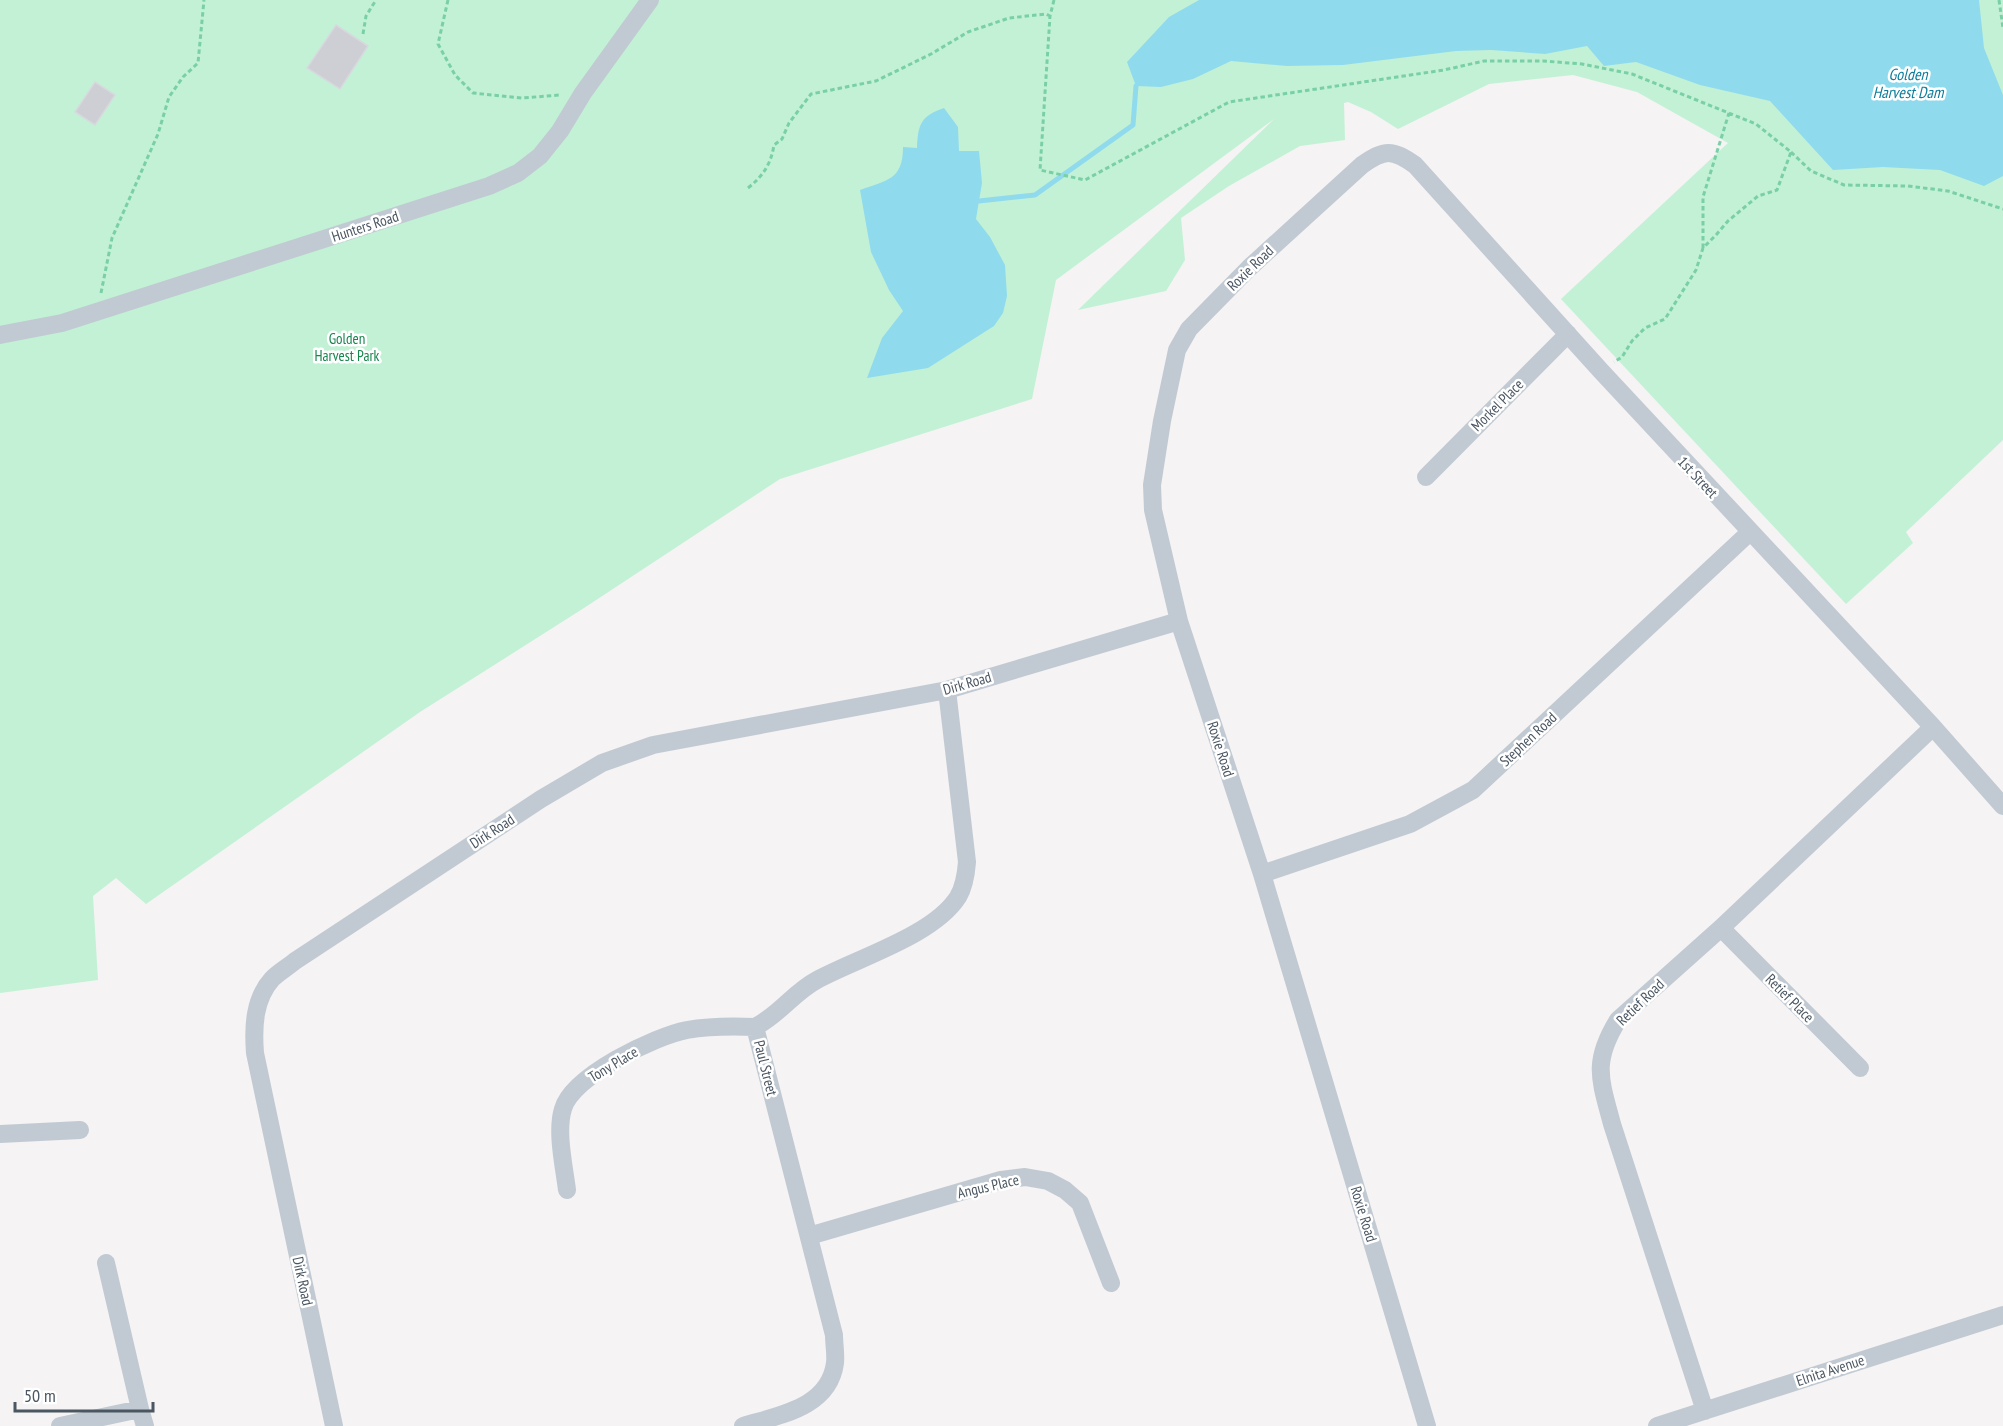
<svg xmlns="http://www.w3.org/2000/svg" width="2003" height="1426" viewBox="0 0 2003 1426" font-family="'PT Sans Narrow',sans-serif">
<rect width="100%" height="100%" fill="#f5f3f3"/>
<path fill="#c3f1d5" d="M0,0H2003V440L1906,532L1913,543L1846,604L1561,299L1728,143L1637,92L1573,75L1489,84L1398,129L1371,112L1348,102L1344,103L1345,140L1300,146L1229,186L1181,218L1185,260L1166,291L1078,310L1274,119L1056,280L1032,399L780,479L584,608L420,712L146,904L116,878L93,896L98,980L0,993Z"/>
<path fill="#90daee" d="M1199,0H1979L1984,48L2003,95V176L1984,186L1940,170L1883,167L1833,170L1770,101L1700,85L1636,62L1604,66L1587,46L1545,54L1491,50L1456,51L1343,65L1287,66L1231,61L1193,79L1161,87L1136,86L1127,62L1169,17Z
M944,108L958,127L959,151H979L982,183L976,219L990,237L1005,265L1007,296L1003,313L994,326L928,368L867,378L882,338L903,311L889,290L871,252L860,190C887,180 903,180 903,147L917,148C918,124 921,116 944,108Z"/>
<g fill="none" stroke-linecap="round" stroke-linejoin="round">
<path stroke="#90daee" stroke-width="5" d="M979,201L1035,195L1133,125L1136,86"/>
</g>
<path fill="#cdcfd5" stroke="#d7d9de" stroke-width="1.5" d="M336,25L368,46L340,89L307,68Z
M95,82L115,95L95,125L75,112Z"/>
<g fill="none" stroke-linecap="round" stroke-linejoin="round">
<path stroke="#7ad0a6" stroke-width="3" stroke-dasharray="4.5 3" stroke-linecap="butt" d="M448,0L438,44L455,75L473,93L522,98L560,95
M1054,0L1050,16L1040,170L1085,180L1229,102L1444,70L1484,61H1543L1582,64L1632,74L1756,124L1791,152L1777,190L1758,196L1728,221L1716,235L1703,248L1696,270L1665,319L1645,328L1632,341L1622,357L1614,362
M1999,0L2003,28
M363,34L366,16L376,0
M1791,152L1811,171L1844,185L1908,186L1948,191L2003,209
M748,188C763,176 771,164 774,145L782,139L789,123L811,94L876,81L931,54L968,32L1009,18L1046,14L1050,16
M1703,248V197L1729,113
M101,293L112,238L158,134L169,97L183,77L198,63L204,0"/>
<path stroke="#c1cad2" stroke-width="18" d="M0,335L62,323L489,186L518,173L540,156L560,131L583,93L650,0
M1426,477L1568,334
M1262,874L1410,824L1473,790L1750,532
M1721,928L1860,1068
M0,1134L80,1130
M567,1190C564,1166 556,1131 563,1109C572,1076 655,1036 687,1030C710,1026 732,1026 755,1027
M809,1236L1001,1180L1025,1177L1048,1181L1065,1190L1080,1203L1111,1283
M106,1263L140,1409
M1705,1411L1612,1124C1600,1079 1592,1062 1618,1020L1721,928L1933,727
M60,1426L140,1409L145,1426
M334,1426L255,1053C253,1027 254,999 272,979C279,972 288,967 295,961L541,799L602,763L653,745L947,690L1179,621
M743,1426C779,1415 829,1408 835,1363C836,1354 834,1344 834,1335L755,1027C779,1015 794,992 817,980C857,958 933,936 958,897C964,887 966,875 967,862L947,690
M1427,1426L1262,874L1179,621L1153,510L1152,485L1162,421L1177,350L1189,329L1249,268L1362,165C1385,149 1392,149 1415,165L1601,371L1933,727L2003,806
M1657,1426L2003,1315"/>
</g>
<g text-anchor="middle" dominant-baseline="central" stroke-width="5" stroke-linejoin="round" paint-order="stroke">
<g font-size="15" fill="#4a5661" stroke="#fff">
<text transform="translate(365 226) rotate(-18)">Hunters Road</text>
<text transform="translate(1250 268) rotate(-44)">Roxie Road</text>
<text transform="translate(1497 405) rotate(-45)">Morkel Place</text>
<text transform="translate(1698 477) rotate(47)">1st Street</text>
<text transform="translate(967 683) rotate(-16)">Dirk Road</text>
<text transform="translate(1528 739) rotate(-43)">Stephen Road</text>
<text transform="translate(1221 749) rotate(72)">Roxie Road</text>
<text transform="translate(492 831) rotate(-33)">Dirk Road</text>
<text transform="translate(1790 998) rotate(45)">Retief Place</text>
<text transform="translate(1640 1002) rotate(-44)">Retief Road</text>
<text transform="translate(613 1064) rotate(-31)">Tony Place</text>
<text transform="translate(766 1068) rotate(76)">Paul Street</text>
<text transform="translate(988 1186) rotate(-13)">Angus Place</text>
<text transform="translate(1364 1214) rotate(73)">Roxie Road</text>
<text transform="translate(303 1281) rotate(78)">Dirk Road</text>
<text transform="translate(1830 1370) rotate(-18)">Elnita Avenue</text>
</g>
<g font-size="15" fill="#17864f" stroke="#fff">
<text x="347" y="338">Golden<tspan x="347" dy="17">Harvest Park</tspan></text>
</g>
<g font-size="16" font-style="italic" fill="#0c7c9b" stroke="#fff">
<text x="1908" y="74">Golden<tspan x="1908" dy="18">Harvest Dam</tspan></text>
</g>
</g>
<path d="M15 1402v9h138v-9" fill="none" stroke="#4a5661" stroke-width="3"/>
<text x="24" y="1402" font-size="18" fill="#4a5661" stroke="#ffffff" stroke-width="4.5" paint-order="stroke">50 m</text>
</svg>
